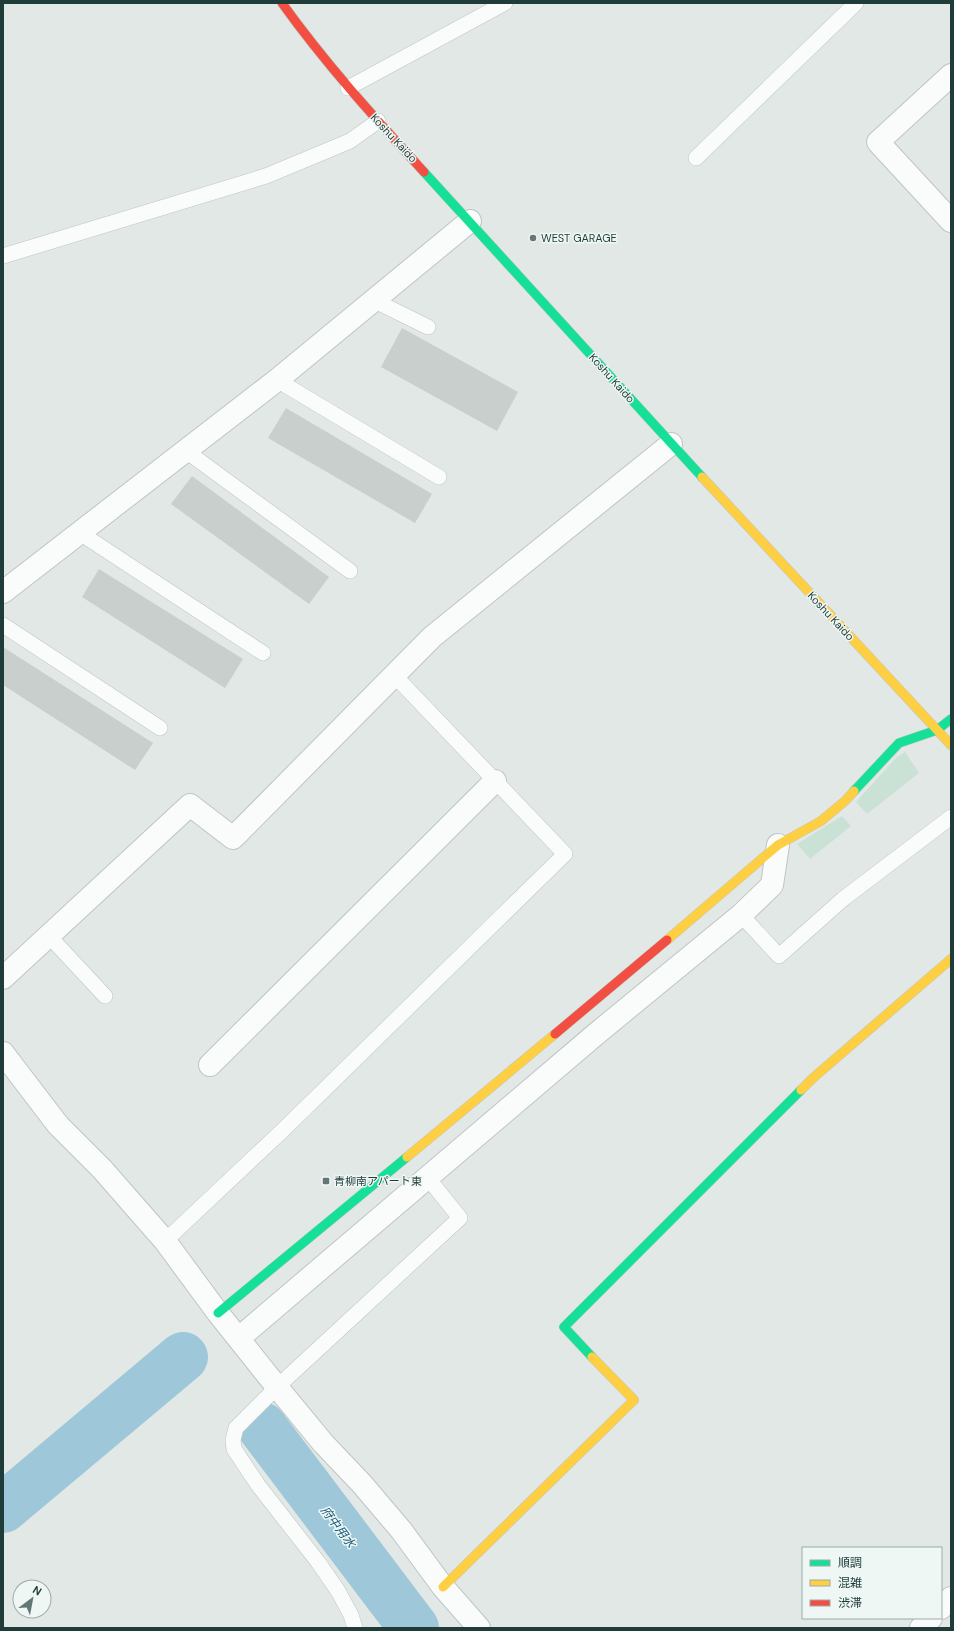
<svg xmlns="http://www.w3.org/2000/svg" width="954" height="1631" viewBox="0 0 954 1631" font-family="'DM Sans','Noto Sans JP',sans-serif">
<rect width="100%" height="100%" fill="#e1e8e6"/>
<path fill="#c9e2d5" d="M905,752L919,773L867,814L856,802L896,758Z
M842,816L851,826L810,859L797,844Z"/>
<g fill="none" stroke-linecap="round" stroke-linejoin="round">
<path stroke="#9ec8d9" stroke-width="50" d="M262,1427L414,1628
M3,1508L183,1357"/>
</g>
<path fill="#c9cfcd" d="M402,328L518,392L497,431L381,367Z
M286,408L432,494L415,523L268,438Z
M192,476L329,577L309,604L171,504Z
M99,569L243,659L225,688L82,597Z
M3,647L153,743L135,770L3,685Z"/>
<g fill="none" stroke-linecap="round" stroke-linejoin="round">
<defs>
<path id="lane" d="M348,88L505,3
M696,158L856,3
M3,256L266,176L350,141L378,121
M375,301L428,327
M277,380L439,477
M186,451L350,571
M80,533L263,653
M3,625L160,728
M741,915L779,956L843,899L951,817
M49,936L105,996
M165,1241L283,1130L565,854L394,675
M355,1628L351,1615L338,1591L318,1562L258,1485L234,1449L233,1440L236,1428L277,1387L460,1218L427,1177"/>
<path id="street" d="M951,75L878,142L951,221
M3,592L277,380L470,221
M3,978L190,805L233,838L432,637L671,444
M3,1053L58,1125L102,1169L165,1241L218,1313L277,1387L323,1443L362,1484L401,1530L443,1587L479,1628
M210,1065L495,781
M239,1338L596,1034L741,915L772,885L778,845
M941,1608L951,1598
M921,1628L931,1618"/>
<path id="fast" d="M424,172L702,477
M854,791L899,743L937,730L951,719
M218,1313L407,1157
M592,1357L564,1327L801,1090"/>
<path id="slow" d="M702,477L951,745
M667,940L778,845L821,821L845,801L854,791
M801,1090L813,1078L951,959
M407,1157L555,1034
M443,1587L634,1400L592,1357"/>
<path id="jam" d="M282,3C325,63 374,117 424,172
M555,1034L667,940"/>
</defs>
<use href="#lane" stroke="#bec5c3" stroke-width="16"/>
<use href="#street" stroke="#bec5c3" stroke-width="24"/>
<use href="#fast" stroke="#bdc6c4" stroke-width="10"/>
<use href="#slow" stroke="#bdc6c4" stroke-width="10"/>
<use href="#jam" stroke="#bdc6c4" stroke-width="10"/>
<use href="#lane" stroke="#fafcfb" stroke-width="15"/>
<use href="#street" stroke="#fafcfb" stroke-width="22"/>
<use href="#fast" stroke="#16e098" stroke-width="9"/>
<use href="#slow" stroke="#ffcf43" stroke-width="9"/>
<use href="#jam" stroke="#f24e42" stroke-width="9"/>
</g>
<g fill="#637876" stroke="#eff7f5" stroke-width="1.5">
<circle cx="533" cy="238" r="4"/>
<rect x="322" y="1177" width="8" height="8" rx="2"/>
</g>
<g text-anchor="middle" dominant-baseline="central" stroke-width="3" stroke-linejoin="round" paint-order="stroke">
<g font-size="11" fill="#1f3c39" stroke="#eff7f5">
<text transform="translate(394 138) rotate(47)">Koshu Kaido</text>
<text transform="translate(612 378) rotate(48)">Koshu Kaido</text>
<text transform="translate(831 616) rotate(47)">Koshu Kaido</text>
</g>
<g font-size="11" fill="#1f3c39" stroke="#eff7f5" text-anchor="start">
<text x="541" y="238">WEST GARAGE</text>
<text x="334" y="1181">青柳南アパート東</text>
</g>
<g font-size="12" font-style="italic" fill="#15597b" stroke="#eff7f5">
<text transform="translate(338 1527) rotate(53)">府中用水</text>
</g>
</g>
<rect width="954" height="1631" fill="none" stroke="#1f3c39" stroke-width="8"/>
<rect x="802" y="1547" width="140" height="72" fill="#eff7f5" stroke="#9cacaa"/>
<rect x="810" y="1560" width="20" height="6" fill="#16e098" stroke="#9cacaa"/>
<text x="838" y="1567" font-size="12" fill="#1f3c39">順調</text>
<rect x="810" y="1580" width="20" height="6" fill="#ffcf43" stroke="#9cacaa"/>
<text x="838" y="1587" font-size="12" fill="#1f3c39">混雑</text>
<rect x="810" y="1600" width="20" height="6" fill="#f24e42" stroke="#9cacaa"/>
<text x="838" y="1607" font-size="12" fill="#1f3c39">渋滞</text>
<g transform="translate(32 1599) rotate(32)"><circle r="19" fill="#eff7f5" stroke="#9cacaa"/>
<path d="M0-3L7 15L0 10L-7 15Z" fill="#637876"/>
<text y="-6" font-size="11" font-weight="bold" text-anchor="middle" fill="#1f3c39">N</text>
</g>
</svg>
